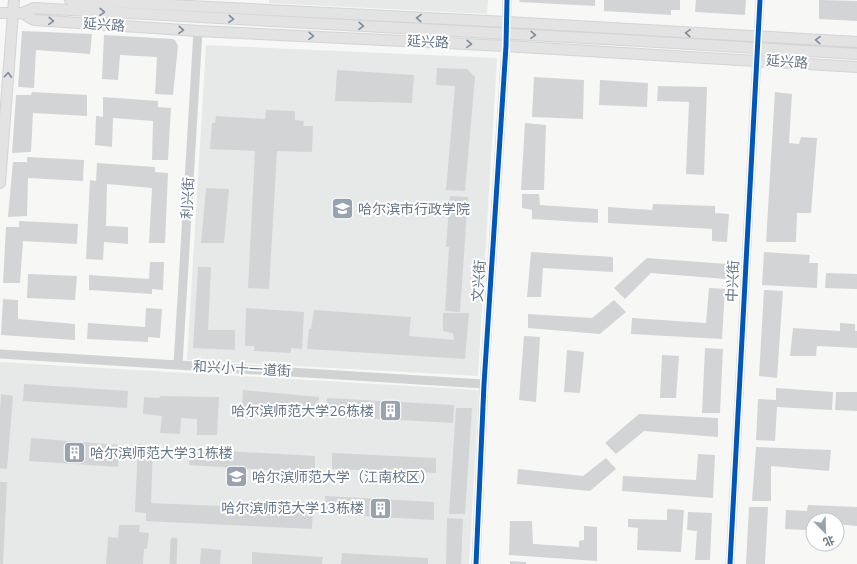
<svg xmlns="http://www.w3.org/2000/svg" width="857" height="564" viewBox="0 0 857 564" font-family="'Nunito Sans','Noto Sans SC',sans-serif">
<rect width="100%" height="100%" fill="#f7f7f6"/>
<path fill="#e7e9e9" d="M269,0H488L487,14L269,3Z
M206,45L497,58L478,376L187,360Z
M0,362L479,390L469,564H0Z"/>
<path fill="#d3d4d5" d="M520,0H595V6L519,2Z
M604,0H680V10H671V15L604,11Z
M696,0H746L745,15L695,12Z
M819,0L857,1V21L819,19Z
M22,31L92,34L90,54L36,50L34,88L18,87Z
M104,35L173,39L175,40L178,46L173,95L155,94L157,57L120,55L118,80L102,79Z
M437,68L467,69L475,77L465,191L446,190L455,86L436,85Z
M337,70L414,75L412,103L335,101Z
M534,77L584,80L583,119L532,117Z
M600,80L648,83L647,107L599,105Z
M658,86L707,87L704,175L686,174L689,102L657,101Z
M32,92L87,95V116L33,113L31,152L12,153L16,95H31Z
M775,92L792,94L789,143L799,144L801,137L817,138L811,213H797L796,242H766Z
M103,97L158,101V107L171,108L168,160H152L153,121L113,118L112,147L95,145L96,116L103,117Z
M266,110L295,111V120L304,121L303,126H313L312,152L277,151L269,289L248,288L255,151L210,149L212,123H215L216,116L265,119Z
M525,123L546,125L544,190H521Z
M27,157L84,160L83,181L28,178L27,216L8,217L13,162H27Z
M97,163L155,167V172L168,173L165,243H149L152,188L107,184L106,226L128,227V244L104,242L103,260L86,259L90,180L96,181Z
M206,188L229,189L224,243H201Z
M522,194H539L540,205L598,209V223L532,219V210L522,208Z
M450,196L468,197L460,312L445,311L449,247H446Z
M653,204L715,206V213L729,214L727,242L712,241V229L608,223V207L652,210Z
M19,221L78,224L77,244L23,241L20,283H3L6,227H19Z
M531,252L613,257V272L543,268L541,297H527Z
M764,252L810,255L809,263H818L817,288L762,285Z
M647,258L727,264L726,279L651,273L625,299L614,288Z
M150,262H164L163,290L152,289V294L89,290V275L149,279Z
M198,267H211L208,330H235V350L193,348Z
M826,273L857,274V289L825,288Z
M28,274L77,276L75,300L27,298Z
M709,288L725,289L722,339L631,334L632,318L706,323Z
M764,290L783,291L777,378L759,376Z
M3,299L18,300V319L75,324V340L1,335Z
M614,300L626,312L600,334L528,328V314L592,318Z
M146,308L162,309L160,338L148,337V342L87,339L88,323L145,327Z
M246,308L304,312L302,349L291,348V353L254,351V346H245Z
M314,310L411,317L409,336L454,340L453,333L443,331V313H469L465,359L307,349L309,329H311Z
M840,323L855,324V331H857V348L817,346L816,356H790L793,328L840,331Z
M524,336L540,337L536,402L519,400Z
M705,348L723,349L720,413H702Z
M567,350L584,352L580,393L564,392Z
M662,355L679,356L676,398H660Z
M24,384L128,391L127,408L23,401Z
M776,388L833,392L832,410L777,407L775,441L756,440L758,399L776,400Z
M243,390L319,397L317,413L242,407Z
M836,392H857V411L835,410Z
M1,394L13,396L7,469L0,468V412Z
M160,396L219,397L217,435H197V419L181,418L180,434L160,433L162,416L143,414L144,397L159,398Z
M327,398L454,405L453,423L325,416Z
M456,408H472L465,514H449Z
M639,414L718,418V437L644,431L616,454L605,443Z
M31,438L120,445L118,467L29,461Z
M138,444L153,446L151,503L313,510L312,529L146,521V513L135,512Z
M756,447L831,450L829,471L771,466V501H752Z
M190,449L315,456V473L189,465Z
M332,453L436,458V473L332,469Z
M698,454L715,455L713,498L622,491L623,476L696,480Z
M606,458L616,469L590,491L517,484L518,469L583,476Z
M0,482H7L3,564H0Z
M325,496L434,502V520L325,514Z
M808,505L857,507V526L837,524V520H813V523L808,522L807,530L785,529L786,510L807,511Z
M749,507H768L765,564H746Z
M667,509L684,510L681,552L637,550L638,528L628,527V519L667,520Z
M688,512L712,513L710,560H695L697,531L687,530Z
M447,518L463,519L461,564H446Z
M510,521H532L533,544L579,547V541L584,540V526L597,527V561L509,555Z
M119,525H140L139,532L149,533L147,549H144L143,564H106L108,537L118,538Z
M201,548L221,550L220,564H200Z
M252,552L323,557L322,564H252Z
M342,553L428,558V564H341Z
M510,561L526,562V564H510Z"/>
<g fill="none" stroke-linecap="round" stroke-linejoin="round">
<defs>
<path id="secondary" d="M70,0L507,22L857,42
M0,13H22L34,20L198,31L506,46L857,67
M22,13L34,8L641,41L857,54
M0,183L14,0"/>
</defs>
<use href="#secondary" stroke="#d2d4d6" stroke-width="12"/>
<path stroke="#d1d2d3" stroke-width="7" d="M173,564L174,541"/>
<path stroke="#d1d2d3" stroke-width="9" d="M0,354L484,384
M178,365L198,31
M476,564L484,384L506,46L507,0
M730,564L760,0"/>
<use href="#secondary" stroke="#e3e3e4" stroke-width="10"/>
<defs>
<path id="cycleway" d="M476,564L484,384L506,46L507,0
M730,564L760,0"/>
</defs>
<use href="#cycleway" stroke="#fff" stroke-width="8"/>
<use href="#cycleway" stroke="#0057b8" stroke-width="5"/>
</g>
<defs><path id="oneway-chevron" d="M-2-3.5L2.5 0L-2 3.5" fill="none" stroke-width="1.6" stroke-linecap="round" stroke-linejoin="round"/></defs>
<g stroke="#7e8c9b">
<use href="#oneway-chevron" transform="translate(102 12) rotate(3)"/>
<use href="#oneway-chevron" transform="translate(419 18) rotate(-177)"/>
<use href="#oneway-chevron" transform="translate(231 19) rotate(3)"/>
<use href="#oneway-chevron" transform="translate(51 21) rotate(4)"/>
<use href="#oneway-chevron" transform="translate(361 26) rotate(3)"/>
<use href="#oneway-chevron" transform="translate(181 30) rotate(4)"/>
<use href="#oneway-chevron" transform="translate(688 33) rotate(-177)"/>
<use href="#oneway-chevron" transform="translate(533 35) rotate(3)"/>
<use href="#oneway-chevron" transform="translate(311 36) rotate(3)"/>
<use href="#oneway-chevron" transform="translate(818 40) rotate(-177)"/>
<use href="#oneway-chevron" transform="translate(469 44) rotate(3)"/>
<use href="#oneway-chevron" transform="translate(8 75) rotate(-86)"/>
</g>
<defs>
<symbol id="university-square" viewBox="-11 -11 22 22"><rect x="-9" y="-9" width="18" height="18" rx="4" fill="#98a3af" stroke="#fff"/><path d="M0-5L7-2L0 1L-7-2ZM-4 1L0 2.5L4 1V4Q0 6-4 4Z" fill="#fff"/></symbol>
<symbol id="building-square" viewBox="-11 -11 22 22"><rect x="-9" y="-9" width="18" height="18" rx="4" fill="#98a3af" stroke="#fff"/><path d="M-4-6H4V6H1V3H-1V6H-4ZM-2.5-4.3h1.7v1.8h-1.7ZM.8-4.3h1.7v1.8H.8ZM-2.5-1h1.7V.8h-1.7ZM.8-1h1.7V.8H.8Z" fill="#fff"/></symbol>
</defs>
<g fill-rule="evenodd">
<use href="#university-square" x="330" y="196" width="25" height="25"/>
<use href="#building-square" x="378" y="398" width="25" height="25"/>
<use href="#building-square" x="62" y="440" width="25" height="25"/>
<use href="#university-square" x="224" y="464" width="25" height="25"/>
<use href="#building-square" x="368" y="496" width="25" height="25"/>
</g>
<g text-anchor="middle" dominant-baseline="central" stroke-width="4" stroke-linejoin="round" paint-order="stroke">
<g font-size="14" fill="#657689" stroke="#fff">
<text transform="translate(104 25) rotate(4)">延兴路</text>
<text transform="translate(428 42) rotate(3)">延兴路</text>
<text transform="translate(787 62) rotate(4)">延兴路</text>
<text transform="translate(188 198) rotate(-87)">利兴街</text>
<text transform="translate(479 281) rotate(-86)">文兴街</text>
<text transform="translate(733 281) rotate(-87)">中兴街</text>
<text transform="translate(242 369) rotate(3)">和兴小十一道街</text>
</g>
<g font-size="14" fill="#657689" stroke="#fff" text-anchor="start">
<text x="358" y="209">哈尔滨市行政学院</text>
<text x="374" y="411" text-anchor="end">哈尔滨师范大学26栋楼</text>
<text x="90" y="453">哈尔滨师范大学31栋楼</text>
<text x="252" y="477">哈尔滨师范大学（江南校区）</text>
<text x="364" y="508" text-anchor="end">哈尔滨师范大学13栋楼</text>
</g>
</g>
<g transform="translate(825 532) rotate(157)"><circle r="19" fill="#ffffff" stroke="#c1c8d0"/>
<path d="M0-3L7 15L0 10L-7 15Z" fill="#98a3af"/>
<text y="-6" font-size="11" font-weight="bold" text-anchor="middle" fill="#657689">北</text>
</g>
</svg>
